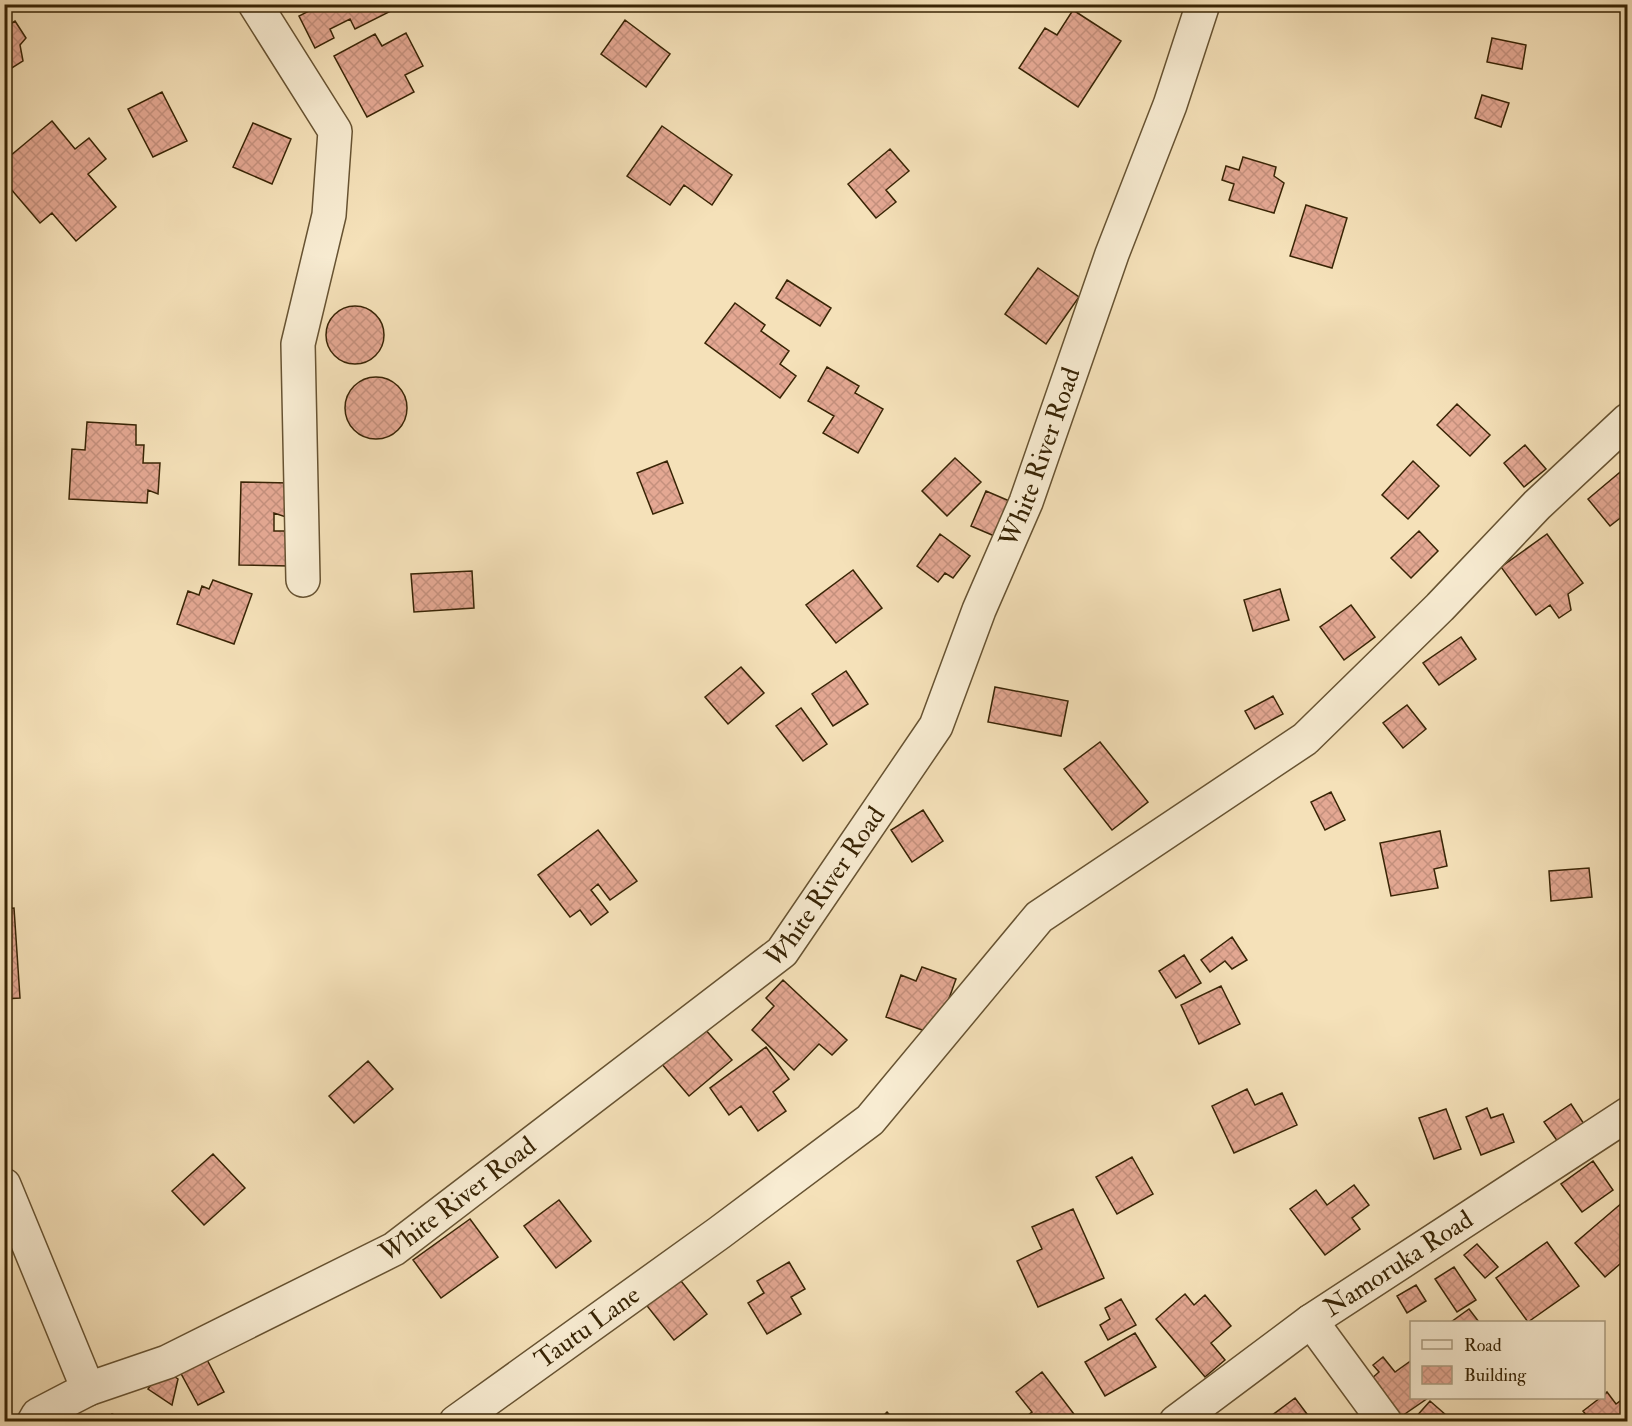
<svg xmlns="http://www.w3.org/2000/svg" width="1632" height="1426" viewBox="0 0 1632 1426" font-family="'IM FELL Double Pica',serif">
<defs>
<pattern id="building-cross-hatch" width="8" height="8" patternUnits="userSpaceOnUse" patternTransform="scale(1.5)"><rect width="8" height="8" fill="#e4a893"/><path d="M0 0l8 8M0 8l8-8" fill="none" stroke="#c4907d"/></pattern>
</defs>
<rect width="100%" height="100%" fill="#f5e1b9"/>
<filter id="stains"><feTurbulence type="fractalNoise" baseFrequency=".00333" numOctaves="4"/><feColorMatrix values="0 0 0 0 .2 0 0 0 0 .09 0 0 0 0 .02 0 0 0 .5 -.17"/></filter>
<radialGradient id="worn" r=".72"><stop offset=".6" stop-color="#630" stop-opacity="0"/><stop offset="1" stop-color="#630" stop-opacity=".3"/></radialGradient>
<path fill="url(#building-cross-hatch)" stroke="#382405" stroke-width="1.5" d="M311,4H388L391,11L355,29L350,19L330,29L334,38L315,48L299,16L313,9Z
M1073,10L1121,41L1078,107L1019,68L1045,28L1057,35Z
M625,20L670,54L646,87L601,54Z
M15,21L26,38L20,45L23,61L4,73V28Z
M406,33L423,66L405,75L414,92L367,117L334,56L375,34L382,46Z
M1492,38L1526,45L1522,69L1487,62Z
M162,92L187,141L153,157L128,109Z
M1482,95L1509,103L1501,127L1475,118Z
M52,121L75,149L89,138L106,159L88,174L116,207L76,241L52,213L40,223L4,181V161Z
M253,123L291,139L272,184L233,167Z
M662,126L732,175L712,205L684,185L670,205L627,176Z
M890,149L909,171L886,190L896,202L876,218L848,184Z
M1243,157L1276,167L1274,176L1284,183L1274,213L1229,200L1234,184L1222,180L1226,166L1239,170Z
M1306,205L1347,218L1332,268L1290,256Z
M1038,268L1079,297L1046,344L1005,314Z
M787,280L831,308L820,326L776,298Z
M735,303L765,325L761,331L789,351L780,364L796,376L780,398L705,343Z
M326 335a29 29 0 1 1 58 0a29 29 0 1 1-58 0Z
M827,367L859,386L855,393L883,409L858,453L823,433L834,416L808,401Z
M345 408a31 31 0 1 1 62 0a31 31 0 1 1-62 0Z
M1457,404L1490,435L1470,456L1437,425Z
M87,422L136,425V445H144L143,463H160L158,494L148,490L147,503L69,499L72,449L85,450Z
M1525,445L1546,469L1524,487L1504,463Z
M955,458L981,482L947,516L922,491Z
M667,461L683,503L653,514L637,473Z
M1413,461L1439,486L1408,519L1382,495Z
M1625,468L1628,471V512L1610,526L1588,499Z
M241,482L289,483V518L274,513V531H289V566L239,565Z
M986,491L1014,503L999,538L971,526Z
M1419,531L1438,551L1411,578L1391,558Z
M940,534L970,556L953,578L945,573L938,582L917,566Z
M1547,534L1583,583L1568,594L1571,610L1559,618L1550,605L1536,615L1501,567Z
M853,570L882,608L836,643L806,605Z
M472,571L474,608L414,612L411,574Z
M213,580L252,594L234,644L177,624L188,591L199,595L202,586L209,589Z
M1280,589L1289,620L1253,631L1244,600Z
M1351,605L1375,637L1344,660L1320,627Z
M1461,637L1476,659L1439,685L1423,663Z
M741,667L764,693L728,724L705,697Z
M846,671L868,704L833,726L812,694Z
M995,687L1068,701L1061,736L988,722Z
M1273,696L1283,714L1255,729L1245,711Z
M1407,705L1426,729L1403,748L1383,723Z
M801,708L827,744L803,761L776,726Z
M1100,742L1148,802L1112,830L1064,769Z
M1331,792L1345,820L1325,830L1311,802Z
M923,810L943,841L912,862L891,830Z
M598,830L637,881L610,900L598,884L591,890L608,912L591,925L580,910L570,917L538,875Z
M1440,831L1447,866L1434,869L1438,888L1391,896L1380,843Z
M1589,868L1592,897L1551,901L1549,871Z
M14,908L20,998L4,999V909Z
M1232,937L1247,960L1232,969L1225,961L1210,972L1201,960Z
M1184,955L1201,983L1176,998L1159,971Z
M922,967L956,979L936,1035L886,1017L901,975L916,981Z
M783,980L847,1040L832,1055L819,1044L794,1070L752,1030L774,1006L766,998Z
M1221,986L1240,1024L1199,1044L1181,1005Z
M697,1020L732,1060L689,1096L655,1056Z
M766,1047L789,1079L773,1092L786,1111L758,1131L741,1106L729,1115L710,1088Z
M368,1061L393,1089L354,1123L329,1096Z
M1247,1089L1255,1105L1282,1093L1297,1125L1234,1153L1212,1106Z
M1571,1104L1584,1124L1558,1142L1544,1122Z
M1487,1108L1491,1118L1503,1114L1514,1142L1481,1155L1466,1117Z
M1446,1109L1461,1149L1434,1159L1419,1118Z
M213,1154L245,1188L204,1225L172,1191Z
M1132,1157L1153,1194L1117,1214L1096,1177Z
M1593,1161L1613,1190L1582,1212L1561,1184Z
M1628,1168V1181L1621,1173Z
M1354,1185L1369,1205L1352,1218L1360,1229L1325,1255L1290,1209L1316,1190L1327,1205Z
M559,1200L591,1241L556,1268L524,1226Z
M1623,1202L1628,1208V1257L1605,1277L1575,1243Z
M1073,1209L1104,1278L1038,1307L1017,1261L1042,1249L1032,1227Z
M470,1219L498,1257L441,1298L413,1260Z
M1547,1242L1579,1286L1528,1322L1496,1278Z
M1477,1244L1498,1267L1485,1278L1464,1255Z
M789,1262L805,1289L791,1297L801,1314L767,1334L748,1303L764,1293L757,1281Z
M1454,1267L1476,1300L1457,1312L1435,1279Z
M674,1272L707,1314L674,1340L640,1297Z
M1416,1285L1426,1301L1407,1313L1397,1296Z
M1185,1294L1194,1305L1205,1295L1231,1326L1211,1343L1225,1360L1205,1377L1156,1319Z
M1121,1299L1136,1325L1108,1340L1100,1325L1110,1319L1105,1308Z
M1469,1309L1479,1322H1451Z
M1135,1333L1156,1367L1105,1396L1085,1362Z
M204,1354L224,1392L198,1405L178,1368Z
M1383,1357L1395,1372L1412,1360V1398H1428L1399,1418L1371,1379L1379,1372L1373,1365Z
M162,1368L178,1379L172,1405L148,1389Z
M1042,1372L1080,1422H1019L1032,1412L1016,1392Z
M1607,1392L1616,1404L1628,1395V1422H1592L1583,1411L1600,1398H1604V1395Z
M1295,1398L1313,1422H1263Z
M1430,1401L1446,1415L1440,1422H1419L1415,1418Z
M887,1412L896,1422H877Z
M112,1414L131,1422H108Z"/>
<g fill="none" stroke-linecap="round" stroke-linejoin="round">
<defs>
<g id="street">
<path d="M255,4L335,131L329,215L298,344L303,580"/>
<path d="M4,1185L88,1389"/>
<path d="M1311,1321L1385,1422"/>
<path id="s1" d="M34,1422L38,1415L88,1389L167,1362L394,1249L782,952L936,726L979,610L1026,502L1112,254L1170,105L1203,4"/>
<path id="s2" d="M456,1422L719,1233L870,1120L1039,917L1305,739L1440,607L1537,505L1628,420"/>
<path id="s3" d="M1176,1422L1311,1321L1628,1114"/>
</g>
</defs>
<use href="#street" stroke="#675332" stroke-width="36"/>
<use href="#street" stroke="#f8ecd2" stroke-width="33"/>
</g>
<g text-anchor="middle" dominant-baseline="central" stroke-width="5" stroke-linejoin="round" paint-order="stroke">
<g font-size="26" fill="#382405" stroke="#f8ecd2">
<text stroke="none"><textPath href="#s1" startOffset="1452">White River Road</textPath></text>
<text stroke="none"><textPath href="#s1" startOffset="968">White River Road</textPath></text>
<text stroke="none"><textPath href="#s1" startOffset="482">White River Road</textPath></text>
<text stroke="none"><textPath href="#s3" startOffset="273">Namoruka Road</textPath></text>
<text stroke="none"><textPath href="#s2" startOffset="162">Tautu Lane</textPath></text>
</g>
</g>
<rect width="1632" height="1426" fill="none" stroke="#f5e1b9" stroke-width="24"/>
<rect x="6" y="6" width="1620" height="1414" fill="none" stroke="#382405" stroke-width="3"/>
<rect x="12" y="12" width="1608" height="1402" fill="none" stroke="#382405" stroke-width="1.5"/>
<rect x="1410" y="1321" width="195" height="78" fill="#f8ecd2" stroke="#ab9c80" stroke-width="1.5"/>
<rect x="1422" y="1340" width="30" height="9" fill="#f8ecd2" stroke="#ab9c80" stroke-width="1.5"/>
<text x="1464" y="1351" font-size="18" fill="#382405">Road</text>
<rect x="1422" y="1366" width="30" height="18" fill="url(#building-cross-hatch)" stroke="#ab9c80" stroke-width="1.5"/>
<text x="1464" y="1381" font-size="18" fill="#382405">Building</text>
<rect width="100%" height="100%" filter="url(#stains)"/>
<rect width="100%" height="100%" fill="url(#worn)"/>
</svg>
